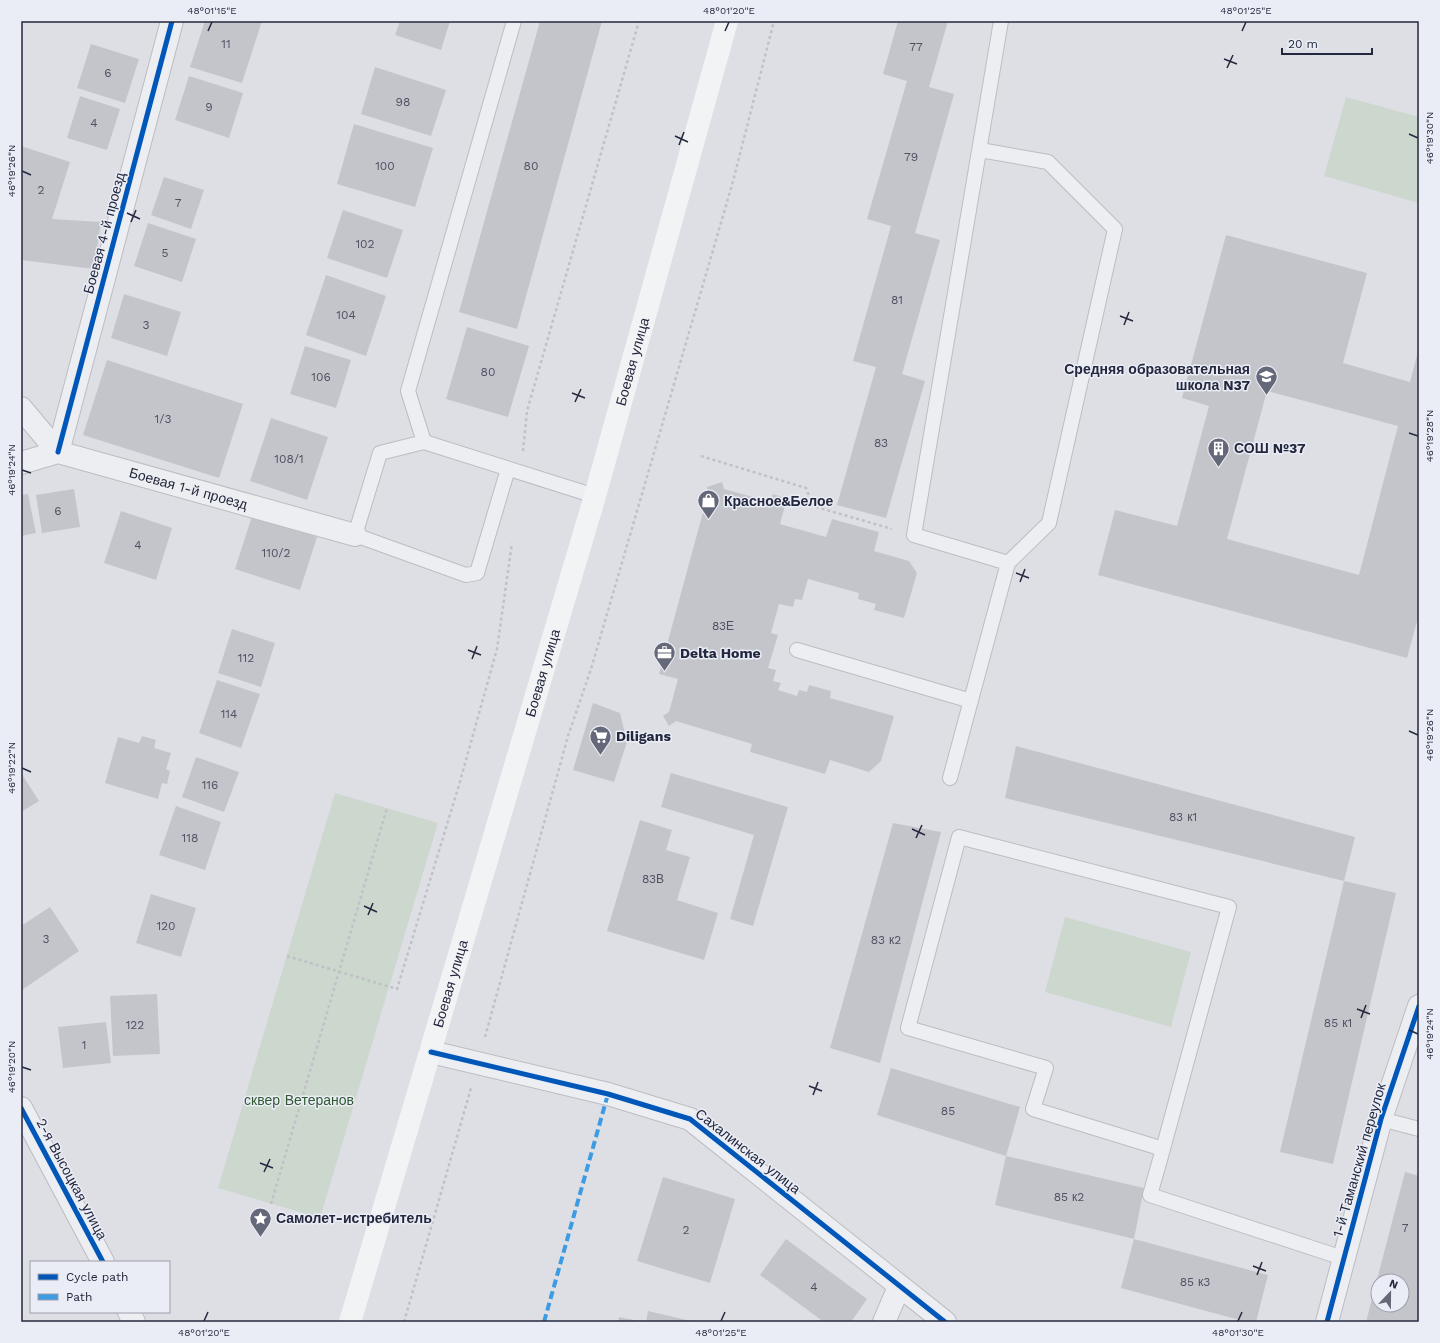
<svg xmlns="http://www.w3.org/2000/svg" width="1440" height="1343" viewBox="0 0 1440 1343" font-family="'Work Sans',sans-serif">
<rect width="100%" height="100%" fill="#dedfe4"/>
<path fill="#ccd7ce" d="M1346,97L1419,117V203L1324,176Z
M335,793L438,823L320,1218L218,1188Z
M1065,917L1191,952L1171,1027L1045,992Z"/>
<path fill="#c4c5cb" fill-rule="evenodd" d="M205,21H262L242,83L190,67Z
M400,21H450L441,50L395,35Z
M540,21H602L517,329L459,312Z
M898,21H948L929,87L954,94L915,233L940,240L902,374L925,381L886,518L837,505L876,367L853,361L891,226L867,219L907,81L883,74Z
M91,44L139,59L125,103L77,88Z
M375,67L446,90L431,136L361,114Z
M189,76L243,93L229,138L175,120Z
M80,96L120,109L107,150L67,138Z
M354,124L433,148L415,207L337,184Z
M21,146L70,162L52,219L101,222L94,269L21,260Z
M164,177L204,190L191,229L151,215Z
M343,210L403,230L387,278L327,258Z
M148,223L196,239L182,282L134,266Z
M1226,235L1367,273L1343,363L1410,382L1419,348V614L1407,658L1098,575L1115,510L1177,526L1209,406L1182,398ZM1267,391L1398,426L1359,575L1227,539Z
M326,275L386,296L366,356L306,335Z
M124,294L181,312L167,356L111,338Z
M467,327L529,346L508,417L446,399Z
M305,346L351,360L336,408L290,394Z
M107,360L243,404L219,478L83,435Z
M271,418L328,437L307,500L250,481Z
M722,482L724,489L771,502L773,494L785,498L783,506H785L780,524L826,537L832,519L879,532L874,551L909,561L917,573L904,618L874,610L876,604L858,599L859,593L808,579L802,600L795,599L793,607L779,604L771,633L778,635L768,668L776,670L773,681L781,683L778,690L797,696L799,690L807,692L809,685L831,691L830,698L894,716L881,761L869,772L830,760L825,774L750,752L752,744L676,721L669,726L663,716L669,712L678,679L659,674L708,494L707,487Z
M74,489L80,527L42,533L36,495Z
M28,494L36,533L21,536V495Z
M121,511L172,528L156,580L104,563Z
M252,516L317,537L300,590L235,569Z
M232,629L275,643L261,687L218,673Z
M217,680L260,694L241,748L199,733Z
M593,703L620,713L627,742L614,782L573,770Z
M142,736L156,740L154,748L171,753L166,769L170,771L167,784L162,783L158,799L105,783L118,737L139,743Z
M1016,746L1355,837L1344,881L1005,798Z
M196,757L239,772L224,812L182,797Z
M21,773L39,801L21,812Z
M671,773L788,807L753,926L730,919L754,835L661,807Z
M176,806L221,822L205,870L159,855Z
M640,820L672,830L666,850L690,857L677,900L718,913L704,960L607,931Z
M893,823L941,832L880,1063L830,1048Z
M1344,881L1396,893L1333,1164L1280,1152Z
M151,894L196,908L181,957L136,943Z
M50,907L79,951L22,990L21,988V926Z
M157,994L160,1054L113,1056L110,996Z
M106,1022L111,1063L63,1068L58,1027Z
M891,1068L1020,1107L1006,1156L877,1115Z
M1006,1156L1144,1188L1134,1239L995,1205Z
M1405,1172L1419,1176V1322H1366ZM1378,1281H1402V1305H1378Z
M663,1177L735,1199L710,1283L637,1261Z
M786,1239L867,1299L851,1322H824L760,1275Z
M1134,1239L1268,1275L1256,1322H1247L1121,1288Z
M648,1311L691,1321V1322H646Z
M619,1317L639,1321V1322H618Z"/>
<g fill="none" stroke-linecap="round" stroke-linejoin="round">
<defs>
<path id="service" d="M514,21L408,391L424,442L595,496
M980,150L1048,162L1115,229L1049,523L1008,563
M424,442L380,453L355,535L466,575L477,573L508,469
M797,650L971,701
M950,778L1008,563L914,535L1001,21
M1381,1119L1419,1129
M1163,1149L1229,907L959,837L908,1028L1046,1068L1033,1109L1163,1149L1150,1195L1343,1258"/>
<g id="minor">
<path d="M21,408L58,452"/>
<path d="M58,452L172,21"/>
<path id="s1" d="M21,463L58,452L355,535"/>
<path d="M431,1052L608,1094L690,1119L945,1322"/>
<path d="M21,1108L103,1262"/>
<path d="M129,1312L134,1322"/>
<path d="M884,1322L899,1287"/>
<path d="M1327,1322L1381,1119L1419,1006"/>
</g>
</defs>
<use href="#service" stroke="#bcbdc2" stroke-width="16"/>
<use href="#minor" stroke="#bcbdc2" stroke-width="24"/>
<path stroke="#c0c0c7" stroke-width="2.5" stroke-dasharray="3 3" stroke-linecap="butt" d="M523,451L527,411L639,21
M701,456L806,488L813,506L892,529
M287,956L397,989L459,785L497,649L512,543
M485,1037L568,736L591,669L732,185L774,21
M271,1204L387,808
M404,1322L471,1088"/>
<use href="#service" stroke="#edeef1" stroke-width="14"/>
<use href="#minor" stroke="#edeef1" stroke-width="22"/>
<path stroke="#f2f3f5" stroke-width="22" id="s2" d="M350,1322L595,496L727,21"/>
<path stroke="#3c9ce3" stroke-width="4" stroke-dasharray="8 4" stroke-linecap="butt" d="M544,1322L608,1094"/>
<defs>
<path id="cycleway" d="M58,452L172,21
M431,1052L608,1094L690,1119L945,1322
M21,1108L103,1262
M1327,1322L1381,1119L1419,1006"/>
</defs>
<use href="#cycleway" stroke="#eaedf5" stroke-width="8"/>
<use href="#cycleway" stroke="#0057b8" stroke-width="5"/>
</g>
<path fill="none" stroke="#24283e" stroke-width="1.5" d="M208,31L212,22M725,31L729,22M1242,31L1246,22M1224,59L1237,64M1227,68L1233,55M1409,134L1418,138M675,136L688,142M679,145L684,132M22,171L31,175M127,213L140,219M131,222L136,210M1120,316L1133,321M1124,325L1129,312M572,393L585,398M575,402L581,389M1409,433L1418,436M22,470L31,473M1016,573L1029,578M1020,582L1025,569M468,650L481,655M472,659L477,646M1409,731L1418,735M22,768L31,772M912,829L925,835M916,838L922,825M364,906L377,912M368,915L373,903M1357,1009L1370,1014M1361,1018L1366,1005M1409,1030L1418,1034M22,1067L31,1070M809,1086L822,1091M813,1095L818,1082M260,1163L273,1168M264,1172L270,1159M1253,1266L1266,1271M1257,1275L1262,1262M204,1321L208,1312M721,1321L725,1312M1238,1321L1242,1312"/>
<defs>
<symbol id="school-pin" viewBox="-11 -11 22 30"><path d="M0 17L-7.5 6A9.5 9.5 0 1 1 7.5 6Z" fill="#656878" stroke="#eaedf5"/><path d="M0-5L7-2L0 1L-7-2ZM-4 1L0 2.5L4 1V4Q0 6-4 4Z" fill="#fff"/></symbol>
<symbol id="building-pin" viewBox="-11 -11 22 30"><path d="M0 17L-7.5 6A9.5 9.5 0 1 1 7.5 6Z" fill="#656878" stroke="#eaedf5"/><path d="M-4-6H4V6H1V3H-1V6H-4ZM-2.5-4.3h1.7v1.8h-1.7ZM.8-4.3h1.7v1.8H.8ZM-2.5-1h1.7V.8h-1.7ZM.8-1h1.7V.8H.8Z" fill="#fff"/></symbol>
<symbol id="shop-pin" viewBox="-11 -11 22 30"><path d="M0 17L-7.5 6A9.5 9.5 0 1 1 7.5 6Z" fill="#656878" stroke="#eaedf5"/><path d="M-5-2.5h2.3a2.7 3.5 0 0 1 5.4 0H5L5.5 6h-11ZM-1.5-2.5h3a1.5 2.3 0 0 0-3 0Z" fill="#fff"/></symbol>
<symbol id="office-pin" viewBox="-11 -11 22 30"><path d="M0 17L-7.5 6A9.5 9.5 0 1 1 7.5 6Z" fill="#656878" stroke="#eaedf5"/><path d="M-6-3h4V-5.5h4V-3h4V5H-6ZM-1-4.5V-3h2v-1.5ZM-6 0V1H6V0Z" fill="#fff"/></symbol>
<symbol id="supermarket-pin" viewBox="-11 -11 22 30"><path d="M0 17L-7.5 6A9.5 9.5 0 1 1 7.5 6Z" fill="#656878" stroke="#eaedf5"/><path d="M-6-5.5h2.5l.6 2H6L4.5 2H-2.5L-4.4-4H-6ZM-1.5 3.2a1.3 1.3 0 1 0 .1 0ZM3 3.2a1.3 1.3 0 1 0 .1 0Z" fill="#fff"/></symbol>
<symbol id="sight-pin" viewBox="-11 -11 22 30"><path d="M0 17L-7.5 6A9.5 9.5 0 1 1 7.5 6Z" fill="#656878" stroke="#eaedf5"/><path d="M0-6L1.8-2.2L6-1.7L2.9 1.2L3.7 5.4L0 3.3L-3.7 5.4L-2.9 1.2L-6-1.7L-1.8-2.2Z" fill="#fff"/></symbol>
</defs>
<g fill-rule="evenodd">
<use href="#school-pin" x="1254" y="364" width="25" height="34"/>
<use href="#building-pin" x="1206" y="436" width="25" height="34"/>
<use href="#shop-pin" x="696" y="488" width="25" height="34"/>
<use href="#office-pin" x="652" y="640" width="25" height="34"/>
<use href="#supermarket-pin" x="588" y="724" width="25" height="34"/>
<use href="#sight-pin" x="248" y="1206" width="25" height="34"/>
</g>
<g text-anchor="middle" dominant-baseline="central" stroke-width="3" stroke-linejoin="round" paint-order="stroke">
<g font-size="12" fill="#4e5163">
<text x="226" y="44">11</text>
<text x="916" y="47">77</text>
<text x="108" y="73">6</text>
<text x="403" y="102">98</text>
<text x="209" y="107">9</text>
<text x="94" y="123">4</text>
<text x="911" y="157">79</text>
<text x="385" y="166">100</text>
<text x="531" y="166">80</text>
<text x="41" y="190">2</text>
<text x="178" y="203">7</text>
<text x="365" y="244">102</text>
<text x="165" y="253">5</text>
<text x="897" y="300">81</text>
<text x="346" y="315">104</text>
<text x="146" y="325">3</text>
<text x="488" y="372">80</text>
<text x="321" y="377">106</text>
<text x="163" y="419">1/3</text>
<text x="881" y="443">83</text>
<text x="289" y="459">108/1</text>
<text x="58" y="511">6</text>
<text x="138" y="545">4</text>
<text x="276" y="553">110/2</text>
<text x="723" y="626">83Е</text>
<text x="246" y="658">112</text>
<text x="229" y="714">114</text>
<text x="210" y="785">116</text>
<text x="1183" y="817">83 к1</text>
<text x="190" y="838">118</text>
<text x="653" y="879">83В</text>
<text x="166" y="926">120</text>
<text x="46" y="939">3</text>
<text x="886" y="940">83 к2</text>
<text x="1338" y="1023">85 к1</text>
<text x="135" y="1025">122</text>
<text x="84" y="1045">1</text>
<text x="948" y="1111">85</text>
<text x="1069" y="1197">85 к2</text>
<text x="1405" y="1228">7</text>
<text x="686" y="1230">2</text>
<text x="1195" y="1282">85 к3</text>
<text x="814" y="1287">4</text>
</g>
<g font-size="14" fill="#24283e" stroke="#eaedf5">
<text transform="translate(104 233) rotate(-75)">Боевая 4-й проезд</text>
<text stroke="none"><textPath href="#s2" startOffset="1001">Боевая улица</textPath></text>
<text stroke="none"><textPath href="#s1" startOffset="174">Боевая 1-й проезд</textPath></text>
<text stroke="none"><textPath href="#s2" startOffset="677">Боевая улица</textPath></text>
<text stroke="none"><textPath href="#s2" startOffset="353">Боевая улица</textPath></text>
<text transform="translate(748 1151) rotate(38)">Сахалинская улица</text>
<text transform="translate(1359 1160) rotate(-74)">1-й Таманский переулок</text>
<text transform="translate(72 1179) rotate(62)">2-я Высоцкая улица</text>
</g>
<g font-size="14" font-weight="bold" fill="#24283e" stroke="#eaedf5" text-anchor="start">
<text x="1250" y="369" text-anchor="end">Средняя образовательная<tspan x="1250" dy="16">школа N37</tspan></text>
<text x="1234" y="448">СОШ №37</text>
<text x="724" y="501">Красное&amp;Белое</text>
<text x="680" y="653">Delta Home</text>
<text x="616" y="736">Diligans</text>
<text x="276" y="1218">Самолет-истребитель</text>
</g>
<g font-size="14" fill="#315a32" stroke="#eaedf5">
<text x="299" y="1100">сквер Ветеранов</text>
</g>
</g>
<rect width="1440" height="1343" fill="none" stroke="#eaedf5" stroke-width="44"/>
<rect x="30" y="1261" width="140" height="52" fill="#eaedf5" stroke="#9b9eac"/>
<rect x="38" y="1274" width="20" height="6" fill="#0057b8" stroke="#9b9eac"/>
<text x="66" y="1281" font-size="12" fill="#24283e">Cycle path</text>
<rect x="38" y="1294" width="20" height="6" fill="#3c9ce3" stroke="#9b9eac"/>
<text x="66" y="1301" font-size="12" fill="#24283e">Path</text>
<g transform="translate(1390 1293) rotate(22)"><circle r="19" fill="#eaedf5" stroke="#9b9eac"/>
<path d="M0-3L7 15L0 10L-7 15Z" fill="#656878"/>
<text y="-6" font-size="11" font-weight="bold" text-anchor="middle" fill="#24283e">N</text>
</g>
<path d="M1282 48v6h90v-6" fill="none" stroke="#24283e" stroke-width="2"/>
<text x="1288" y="48" font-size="12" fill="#24283e" stroke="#eaedf5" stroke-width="3" paint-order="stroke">20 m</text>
<rect x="22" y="22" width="1396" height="1299" fill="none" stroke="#24283e" stroke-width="1.5"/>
<g font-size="10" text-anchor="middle" fill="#24283e">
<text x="212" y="14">48°01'15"E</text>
<text x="729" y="14">48°01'20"E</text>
<text x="1246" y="14">48°01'25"E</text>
<text transform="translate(1429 138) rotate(-90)" y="4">46°19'30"N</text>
<text transform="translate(11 171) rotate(-90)" y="4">46°19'26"N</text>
<text transform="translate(1429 436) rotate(-90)" y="4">46°19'28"N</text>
<text transform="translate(11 470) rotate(-90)" y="4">46°19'24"N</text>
<text transform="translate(1429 735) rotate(-90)" y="4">46°19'26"N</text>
<text transform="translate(11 768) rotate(-90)" y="4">46°19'22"N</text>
<text transform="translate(1429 1034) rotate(-90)" y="4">46°19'24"N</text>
<text transform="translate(11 1067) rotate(-90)" y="4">46°19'20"N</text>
<text x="204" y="1336">48°01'20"E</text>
<text x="721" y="1336">48°01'25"E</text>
<text x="1238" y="1336">48°01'30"E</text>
</g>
</svg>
